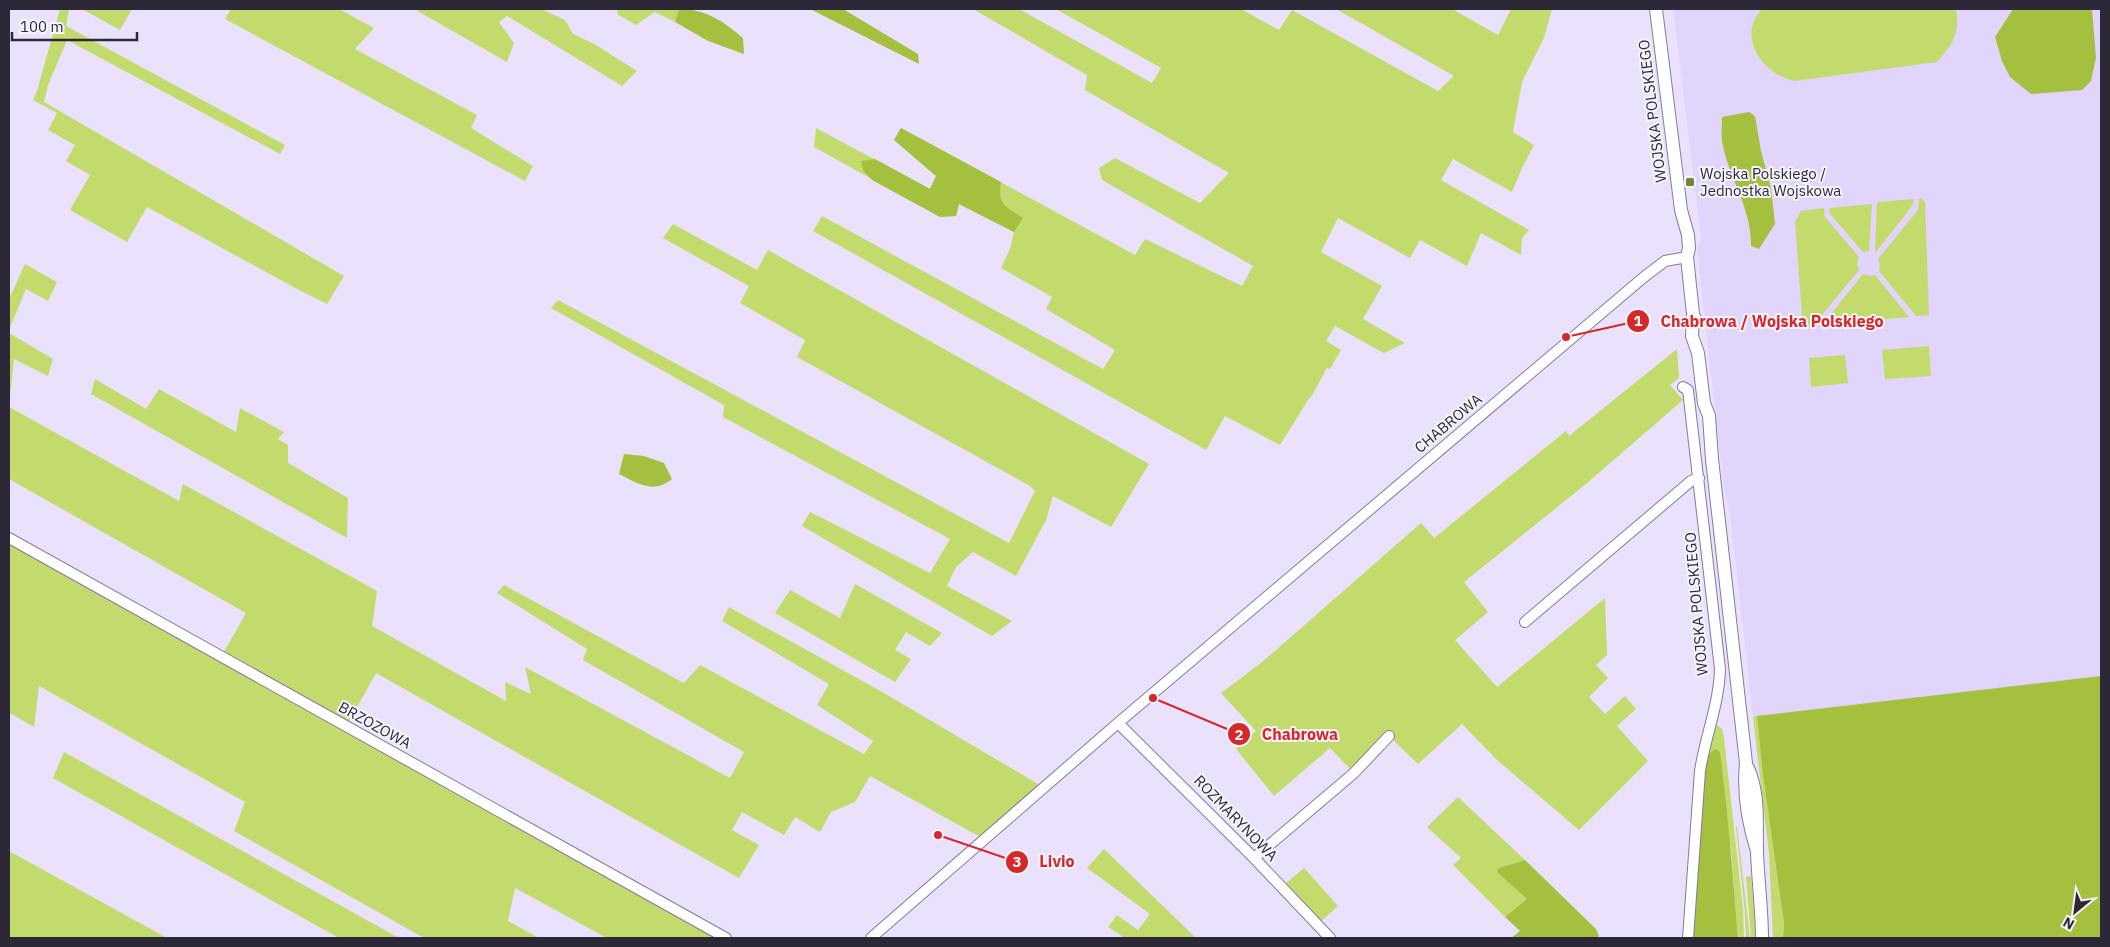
<svg xmlns="http://www.w3.org/2000/svg" width="2110" height="947" viewBox="0 0 2110 947" font-family="'IBM Plex Sans',sans-serif">
<rect width="100%" height="100%" fill="#eae2fc"/>
<path fill="#e1d5fc" d="M1673,9H2101V676L1753,717L1731,522L1723,483L1697,248L1701,238Z"/>
<path fill="#c2db6c" d="M60,9H69L66,26L285,145L280,154L67,40L48,85L44,102L344,276L327,304L299,290L147,207L127,242L70,210L90,175L66,161L75,145L48,130L57,113L33,100L37,91Z
M82,9H132L120,30Z
M231,9H339L374,28L355,49L477,115L471,128L533,166L525,181L225,19Z
M414,9H541L565,20L573,34L596,45L637,71L622,86L507,16L499,22L514,43L507,62Z
M618,9H679L675,22L655,12L636,25L617,14Z
M973,9H1019L1152,83L1161,68L1056,9H1241L1279,30L1292,10L1438,91L1454,76L1336,9H1452L1498,35L1511,9H1552L1544,38L1522,82L1513,132L1534,145L1522,168L1512,192L1453,159L1441,180L1529,230L1522,238L1521,255L1481,233L1467,266L1420,240L1410,258L1338,218L1321,252L1382,286L1363,319L1405,343L1384,353L1335,326L1326,341L1341,350L1330,369L1327,368L1311,397H1310L1280,445L1225,416L1206,450L813,231L822,216L1103,369L1115,350L1046,309L1052,297L1001,268L1010,249L1014,232L959,204L956,216L940,217L814,147L816,128L930,189L936,176L894,140L901,128L1135,255L1145,239L1242,286L1253,266L1102,180L1099,168L1115,158L1200,203L1229,173L1085,90L1087,75Z
M1762,9H1956C1960,32 1953,45 1937,62L1794,81C1763,74 1736,37 1762,9Z
M1922,198L1925,202L1929,315L1916,316L1879,271L1880,265L1878,259L1918,210L1919,199Z
M1913,199V205L1875,253L1877,202Z
M1872,204L1869,251L1863,252L1830,214L1829,208Z
M1824,208L1825,217L1859,257L1857,263L1859,270L1813,326L1803,328L1795,222L1801,211Z
M673,224L757,270L768,250L1149,464L1111,527L1053,496L1046,520L1016,576L973,552L956,567L947,586L1012,621L992,636L802,526L810,512L930,573L950,539L723,417L724,405L551,308L558,300L1009,543L1035,491L1030,486L797,357L805,340L740,303L749,286L663,238Z
M25,264L57,282L48,301L26,289L9,330V299Z
M1863,274L1871,276L1875,275L1909,317L1822,325Z
M9,333L53,359L48,376L14,359L9,407L179,501L183,484L377,591L372,626L506,701L505,682L531,694L525,667L730,778L744,752L583,660L587,649L497,593L504,585L684,683L700,665L864,754L873,741L817,705L829,684L722,621L729,607L884,693L1043,787L984,839L870,776L855,802L831,812L820,832L795,817L784,835L742,812L732,830L759,845L739,878L376,673L347,725L726,938H607L515,888L508,921L539,938H424L234,831L245,802L39,686L34,727L10,713L9,714V538L221,657L246,613L9,479Z
M1929,346L1931,376L1885,379L1882,350Z
M1677,349L1679,378L1670,385L1683,400L1586,484L1464,582L1488,612L1455,640L1497,687L1605,598L1607,655L1596,665L1608,678L1589,697L1605,714L1625,696L1636,709L1617,726L1648,761L1579,830L1497,760L1462,724L1418,764L1389,736L1354,773L1330,748L1274,796L1236,749L1256,731L1221,693L1261,663L1421,523L1434,538L1566,431L1569,436Z
M1845,355L1848,383L1811,387L1809,358Z
M95,379L146,409L159,389L236,432L240,408L284,432L278,439L288,445V463L348,498L347,538L91,394Z
M855,584L942,633L930,646L906,632L895,650L911,659L895,682L775,613L790,590L840,618Z
M1757,716L1762,768L1784,924L1783,938H1773L1769,854L1753,717Z
M1716,724L1722,729L1724,738L1743,909L1744,938H1738L1731,848L1705,759Z
M64,752L399,938H339L53,778Z
M1458,797L1525,860L1499,868L1527,899L1505,917L1453,865L1461,858L1427,827Z
M1737,826L1750,938H1746L1745,914L1736,827Z
M1104,849L1196,938H1125L1108,927L1117,915L1138,930L1150,914L1087,868Z
M9,851L167,938H9Z
M1304,868L1338,906L1317,925L1285,884Z
M1751,876L1756,938H1751L1746,877Z"/>
<path fill="#a5c03e" d="M679,9C706,9 723,21 743,38L744,54L708,41L675,22Z
M810,9H843L918,54L919,64Z
M2013,9H2092L2096,58L2091,81L2082,90L2031,94L2010,77L2002,61L1995,37Z
M1749,112L1755,116L1761,151L1771,188L1775,224L1759,249L1751,246C1752,208 1728,177 1722,141C1721,133 1722,125 1722,117Z
M901,128L1001,182C997,205 1005,206 1023,218L1014,232L959,204L956,216L940,217L872,180L863,170L861,161L875,159L930,189L936,176L894,140Z
M624,454L644,456L664,463L672,479C653,494 639,484 619,474Z
M2101,676V938H1783L1784,924L1762,768L1757,716Z
M1716,749L1720,752C1728,814 1733,876 1738,938H1691L1705,759L1711,752Z
M1525,860L1596,929L1599,936L1596,938H1511L1520,931L1505,917L1527,899L1497,872L1499,868Z"/>
<g fill="none" stroke-linecap="round" stroke-linejoin="round">
<defs>
<path id="minor" d="M1683,387L1688,390L1720,669C1719,705 1705,737 1700,771L1688,938
M9,538L726,938
M1525,622L1691,481L1699,478
M1118,723L1254,858L1330,938
M1254,858L1354,773L1389,736
M871,938L1118,723L1644,277L1665,261L1687,257"/>
<path id="major" d="M1656,9L1681,210L1688,235L1689,248L1687,257L1693,314L1696,322
M1693,314L1692,336L1698,353L1704,403L1709,416L1712,459L1746,763C1743,793 1748,823 1757,851
M1748,768C1760,796 1756,823 1757,852C1758,881 1762,910 1762,938"/>
</defs>
<use href="#minor" stroke="#86799f" stroke-width="12"/>
<use href="#major" stroke="#86799f" stroke-width="14"/>
<use href="#minor" stroke="#fff" stroke-width="10"/>
<use href="#major" stroke="#fff" stroke-width="12"/>
</g>
<rect fill="#748635" stroke="#f5f3fb" stroke-width="2" x="1685" y="177" width="10" height="10" rx="2.5"/>
<g text-anchor="middle" dominant-baseline="central" stroke-width="4" stroke-linejoin="round" paint-order="stroke">
<g font-size="15" fill="#2d2837" stroke="#f5f3fb">
<text transform="translate(1652 111) rotate(-97)">WOJSKA POLSKIEGO</text>
<text transform="translate(1448 423) rotate(-40)">CHABROWA</text>
<text transform="translate(1696 604) rotate(-95)">WOJSKA POLSKIEGO</text>
<text transform="translate(375 725) rotate(29)">BRZOZOWA</text>
<text transform="translate(1236 818) rotate(46)">ROZMARYNOWA</text>
</g>
<g font-size="15" fill="#2d2837" stroke="#f5f3fb" text-anchor="start">
<text x="1700" y="173">Wojska Polskiego /<tspan x="1700" dy="17">Jednostka Wojskowa</tspan></text>
</g>
</g>
<path fill="none" stroke="#d62828" stroke-width="2" d="M1566 337L1638 321M1153 698L1239 734M938 835L1017 862"/>
<g fill="#d62828" stroke="#f5f3fb" stroke-width="2">
<circle cx="1566" cy="337" r="5"/>
<circle cx="1153" cy="698" r="5"/>
<circle cx="938" cy="835" r="5"/>
<circle cx="1638" cy="321" r="12"/>
<circle cx="1239" cy="734" r="12"/>
<circle cx="1017" cy="862" r="12"/>
</g>
<g font-size="15" text-anchor="middle" font-weight="bold" fill="#fff">
<text x="1638" y="326">1</text>
<text x="1239" y="740">2</text>
<text x="1017" y="867">3</text>
</g>
<g font-size="16" text-anchor="middle" font-weight="bold" fill="#d62828" stroke="#f5f3fb" stroke-width="4" stroke-linejoin="round" paint-order="stroke">
<text x="1772" y="327">Chabrowa / Wojska Polskiego</text>
<text x="1300" y="740">Chabrowa</text>
<text x="1057" y="867">Livio</text>
</g>
<rect width="2110" height="947" fill="none" stroke="#2d2837" stroke-width="20"/>
<g transform="translate(2075 912) rotate(209)" stroke="#f5f3fb" stroke-width="4" paint-order="stroke">
<path d="M0-4L9 19L0 12L-9 19Z" fill="#2d2837"/>
<text y="-8" font-size="14" font-weight="bold" text-anchor="middle" fill="#2d2837">N</text>
</g>
<path d="M12 32v8h125v-8" fill="none" stroke="#2d2837" stroke-width="2.5"/>
<text x="20" y="32" font-size="15" fill="#2d2837" stroke="#f5f3fb" stroke-width="4" paint-order="stroke">100 m</text>
</svg>
